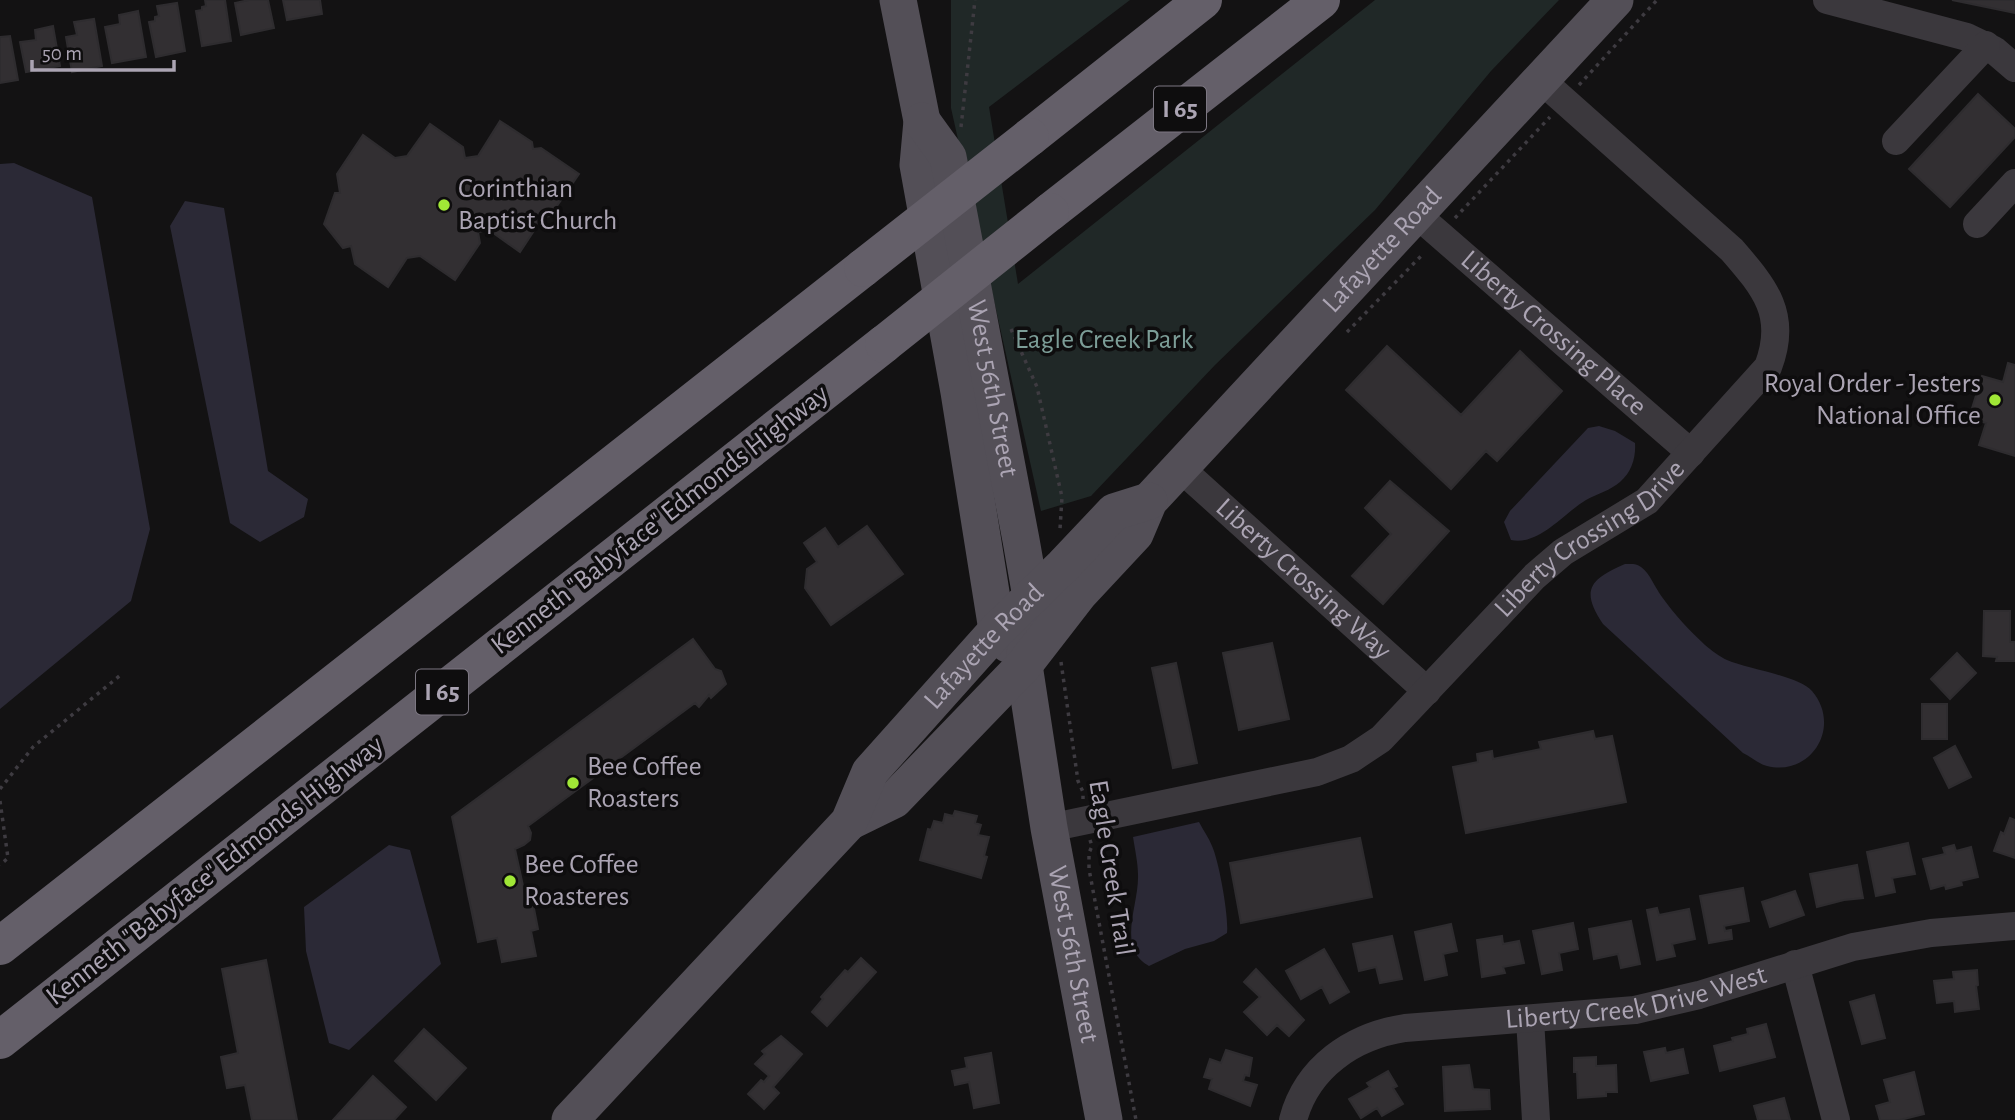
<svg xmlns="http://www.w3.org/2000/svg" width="2015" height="1120" viewBox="0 0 2015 1120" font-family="'Alegreya Sans',sans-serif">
<rect width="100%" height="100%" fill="#131213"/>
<path fill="#202827" d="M951,0H1130L989,107L1018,284L1375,0H1559L1491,71L1375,210L1215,365L1091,496L1041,511L951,108Z"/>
<path fill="#2b2936" d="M14,163L92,197L150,529L131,601L0,709V164Z
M185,201L224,208L268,471L308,499L304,517L260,542L230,523L170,226Z
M1599,426L1615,431L1635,443C1636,457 1632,472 1620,482C1611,490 1597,494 1586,500C1564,513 1539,546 1511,540L1504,522L1510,511L1588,428Z
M1625,564C1631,564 1636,563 1641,567C1650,573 1655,588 1662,597C1674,614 1690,631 1705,645C1711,650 1720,657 1727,660C1748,669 1799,676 1812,691C1842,726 1812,777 1767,766C1759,764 1751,757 1743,753L1603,624C1580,590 1590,579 1625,564Z
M1199,822C1203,830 1209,838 1212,846C1219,861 1229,917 1227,933L1214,941L1185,949L1149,966C1116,948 1139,906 1138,875C1138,863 1135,850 1133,837Z
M389,845L410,850L441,964L349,1050L329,1043L306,951L304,907Z"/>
<path fill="#322f32" stroke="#2e2c2f" stroke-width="2" d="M205,0H225L231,41L202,46L196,11L202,10V7L206,6Z
M249,0H268L274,28L241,35L235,3Z
M283,0H320L322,14L287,20Z
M1952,0H2015V13Z
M177,3L185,51L156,57L149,22L155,21V17L159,16L157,6Z
M138,11L146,57L112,63L105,27L120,24L119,15Z
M94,19L102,66L72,72L66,37L77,35L74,22Z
M53,26L60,66L26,72L20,42L36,40L35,30Z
M10,36L18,80L0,83V37Z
M1978,94L2015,129V137L1950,207L1909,169Z
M500,121L532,142L533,149L541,148L579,174L550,216L543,217L520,252L489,230L478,232L480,243L455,280L420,256L407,258L388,287L355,264L351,246L343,248L324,224L335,193H340L337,174L363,135L395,158L407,156L430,124L463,147L465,158L478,156Z
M1387,346L1461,415L1520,351L1562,391L1497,461L1486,451L1451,489L1346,390Z
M2008,363L2015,365V456L1979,445L1986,423L1969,418L1982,376L2003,382Z
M1390,481L1449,531L1383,604L1352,576L1391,534L1365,508Z
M867,526L903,574L831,625L805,588L807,569L817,562L804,543L825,528L838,547Z
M1984,611H2010V642H2015V661H1996L1997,657L1983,656Z
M693,639L715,669L721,671L726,684L711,698L709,695L699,707L695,703L528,826L531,833L530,840L524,845L515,849L525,895L531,893L538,929L531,931L536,956L502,962L497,938L478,942L452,817Z
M1272,643L1289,719L1239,730L1223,653Z
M1957,653L1976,673L1950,699L1931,679Z
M1176,663L1197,763L1173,768L1152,668Z
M1922,704H1947V739H1922Z
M1593,731L1595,739L1612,736L1626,802L1466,833L1453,767L1478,762L1477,754L1492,751L1493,759L1541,749L1539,742Z
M1955,746L1971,777L1949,788L1934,758Z
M955,811L977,816L975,823L981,825L978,835L989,837L984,856L987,857L981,878L920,860L928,829L931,830L934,821L943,823L945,814L953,816Z
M2010,818L2015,820V858L1994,851L2001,832L2004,834Z
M1360,838L1372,897L1241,923L1230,863Z
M1908,843L1915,874L1892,878L1895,892L1876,896L1867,852Z
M1954,845L1956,851L1971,847L1978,877L1961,881L1962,885L1946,889L1945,885L1931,889L1923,859L1945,854L1943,848Z
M1857,865L1863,898L1844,900L1817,907L1810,874Z
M1743,888L1749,921L1724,926L1725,931L1731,930L1732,939L1709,943L1700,896Z
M1795,891L1804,915L1770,927L1762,902Z
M1657,908L1659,915L1689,909L1695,939L1672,944L1675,956L1657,960L1647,910Z
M1631,921L1640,964L1621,968L1618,954L1594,959L1589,929Z
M1573,923L1578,949L1559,953L1562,970L1542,974L1533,931Z
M1451,924L1457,951L1443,954L1447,975L1425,980L1415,932Z
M1392,936L1402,979L1380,983L1376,967L1359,971L1353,944Z
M1502,936L1503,944L1519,941L1524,963L1503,967L1505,973L1482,977L1477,940Z
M1324,949L1349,992L1330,1003L1322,987L1301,999L1286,971Z
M861,958L876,972L827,1026L812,1012L823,999L821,997L845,970L848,972Z
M266,960L297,1120H252L245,1085L227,1088L221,1057L238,1053L222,969Z
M1256,969L1304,1020L1289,1036L1277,1025L1267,1035L1244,1012L1260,997L1244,982Z
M1977,970L1978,985L1976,986L1979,1009L1955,1012L1954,1001L1937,1003L1934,981L1954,979L1953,972Z
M1874,995L1885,1038L1862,1044L1850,1002Z
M1766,1024L1775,1057L1720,1071L1714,1046L1733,1041L1732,1038L1748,1034L1747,1029Z
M424,1029L466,1068L436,1100L395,1061Z
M781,1036L802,1054L773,1087L779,1093L764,1109L748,1094L761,1080L764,1082L769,1076L755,1064L765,1054L762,1051Z
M1665,1048L1666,1053L1683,1049L1688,1073L1651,1081L1644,1052Z
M1226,1050L1252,1058L1249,1076L1245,1075L1243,1081L1257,1085L1250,1106L1209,1089L1212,1079L1204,1077L1210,1059L1221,1063Z
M991,1053L999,1103L974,1108L969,1082L955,1085L952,1071L967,1068L965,1058Z
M1596,1057V1066L1616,1065L1617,1092H1606V1096L1578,1098L1577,1072H1574V1058Z
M1469,1065L1473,1089L1489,1090L1490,1109L1445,1111L1443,1067Z
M1388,1071L1397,1086L1393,1088L1403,1104L1382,1116L1377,1108L1361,1118L1349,1099L1370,1087L1367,1083Z
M1914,1072L1924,1114L1900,1120H1880L1876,1106L1890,1102L1884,1080Z
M373,1076L406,1107L394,1120H333Z
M1784,1098L1790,1120H1758L1754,1106Z"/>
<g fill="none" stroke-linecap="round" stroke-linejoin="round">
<path stroke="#3e3b41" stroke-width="3.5" stroke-dasharray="3.5 5" stroke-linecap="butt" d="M1579,85L1657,0
M961,127L975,0
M1455,218L1550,117
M1011,329L1037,387L1062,497L1060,529
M1347,332L1424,253
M1061,662L1078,781L1083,792V799
M0,789L33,747L123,673
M0,801L8,858L0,865
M1090,840L1092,846L1089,853V869L1136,1120"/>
<g stroke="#3b383d" stroke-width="28">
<path d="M1827,0L1967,37L1994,50L2015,68"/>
<path d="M1896,141L1986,45"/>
<path id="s1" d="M1416,214L1691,453"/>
<path d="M1977,224L2015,183"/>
<path id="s2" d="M1180,468L1427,691"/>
<path id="s3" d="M1049,828L1317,772L1351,759L1381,739L1535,576L1563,552L1647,501L1768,367C1788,315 1765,288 1732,250L1541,80"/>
<path d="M1795,964L1836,1120"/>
<path d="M1530,1019L1536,1120"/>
<path id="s4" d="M1293,1120C1307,1067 1353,1036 1405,1028L1635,1010L1699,995L1853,947L1931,933L2015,926"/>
</g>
<g stroke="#534f57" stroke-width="37">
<path d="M898,0L922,121L918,165L959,392L997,630L1008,644"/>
<path id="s5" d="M922,121L948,157L1021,540L1031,597L1024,665L1049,828L1104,1120"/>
<path id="s6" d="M849,822L894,800L1024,665L1079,594L1135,534L1149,501L1615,0"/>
<path id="s7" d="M570,1120L849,822L870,772L997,630L1063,566L1114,512L1149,501"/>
</g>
<path stroke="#645f69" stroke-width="38" d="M1030,137L1203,0
M1050,212L1321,0
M0,946L863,268
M0,1040L884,344"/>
<path stroke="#645f69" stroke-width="38" d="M863,268L1030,137
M884,344L1050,212"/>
</g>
<g fill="#a0e736" stroke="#0e0d0e" stroke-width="2.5">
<circle cx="444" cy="205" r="7"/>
<circle cx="1995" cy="400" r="7"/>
<circle cx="573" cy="783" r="7"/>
<circle cx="510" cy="881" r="7"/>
</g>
<g text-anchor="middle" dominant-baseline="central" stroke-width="7" stroke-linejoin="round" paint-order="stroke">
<g fill="#0e0d0e" stroke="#7c7782" stroke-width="2">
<rect x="1154" y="86.5" width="52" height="45" rx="5"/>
<rect x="416" y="669.5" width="52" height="45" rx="5"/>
</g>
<g font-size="26" font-weight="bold" fill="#aba4b3">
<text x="1180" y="109">I 65</text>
<text x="442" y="692">I 65</text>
</g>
<g font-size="28" fill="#aba4b3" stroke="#0e0d0e" text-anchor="start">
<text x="458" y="189">Corinthian<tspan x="458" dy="32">Baptist Church</tspan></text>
<text x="1981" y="384" text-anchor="end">Royal Order - Jesters<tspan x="1981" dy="32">National Office</tspan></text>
<text x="587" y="767">Bee Coffee<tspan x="587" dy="32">Roasters</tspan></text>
<text x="524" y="865">Bee Coffee<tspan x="524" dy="32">Roasteres</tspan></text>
</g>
<g font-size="28" fill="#aba4b3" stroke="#0e0d0e">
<text stroke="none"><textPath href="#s6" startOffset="788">Lafayette Road</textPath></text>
<text stroke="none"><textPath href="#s1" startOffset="182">Liberty Crossing Place</textPath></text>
<text stroke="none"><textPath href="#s5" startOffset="280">West 56th Street</textPath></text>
<text transform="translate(660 520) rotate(-38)">Kenneth "Babyface" Edmonds Highway</text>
<text stroke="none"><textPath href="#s3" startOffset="637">Liberty Crossing Drive</textPath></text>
<text stroke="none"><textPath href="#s2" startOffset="166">Liberty Crossing Way</textPath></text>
<text stroke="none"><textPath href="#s7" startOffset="632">Lafayette Road</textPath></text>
<text transform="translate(1111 868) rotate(81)">Eagle Creek Trail</text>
<text transform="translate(215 871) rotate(-38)">Kenneth "Babyface" Edmonds Highway</text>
<text stroke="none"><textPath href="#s5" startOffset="854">West 56th Street</textPath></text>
<text stroke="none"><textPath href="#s4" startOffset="387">Liberty Creek Drive West</textPath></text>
</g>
<g font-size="28" fill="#7c9d97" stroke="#0e0d0e">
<text x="1104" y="340">Eagle Creek Park</text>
</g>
</g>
<path d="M32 60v10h142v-10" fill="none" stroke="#aba4b3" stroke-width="3.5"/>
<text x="42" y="60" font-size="21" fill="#aba4b3" stroke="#0e0d0e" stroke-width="5" paint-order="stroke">50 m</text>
</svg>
